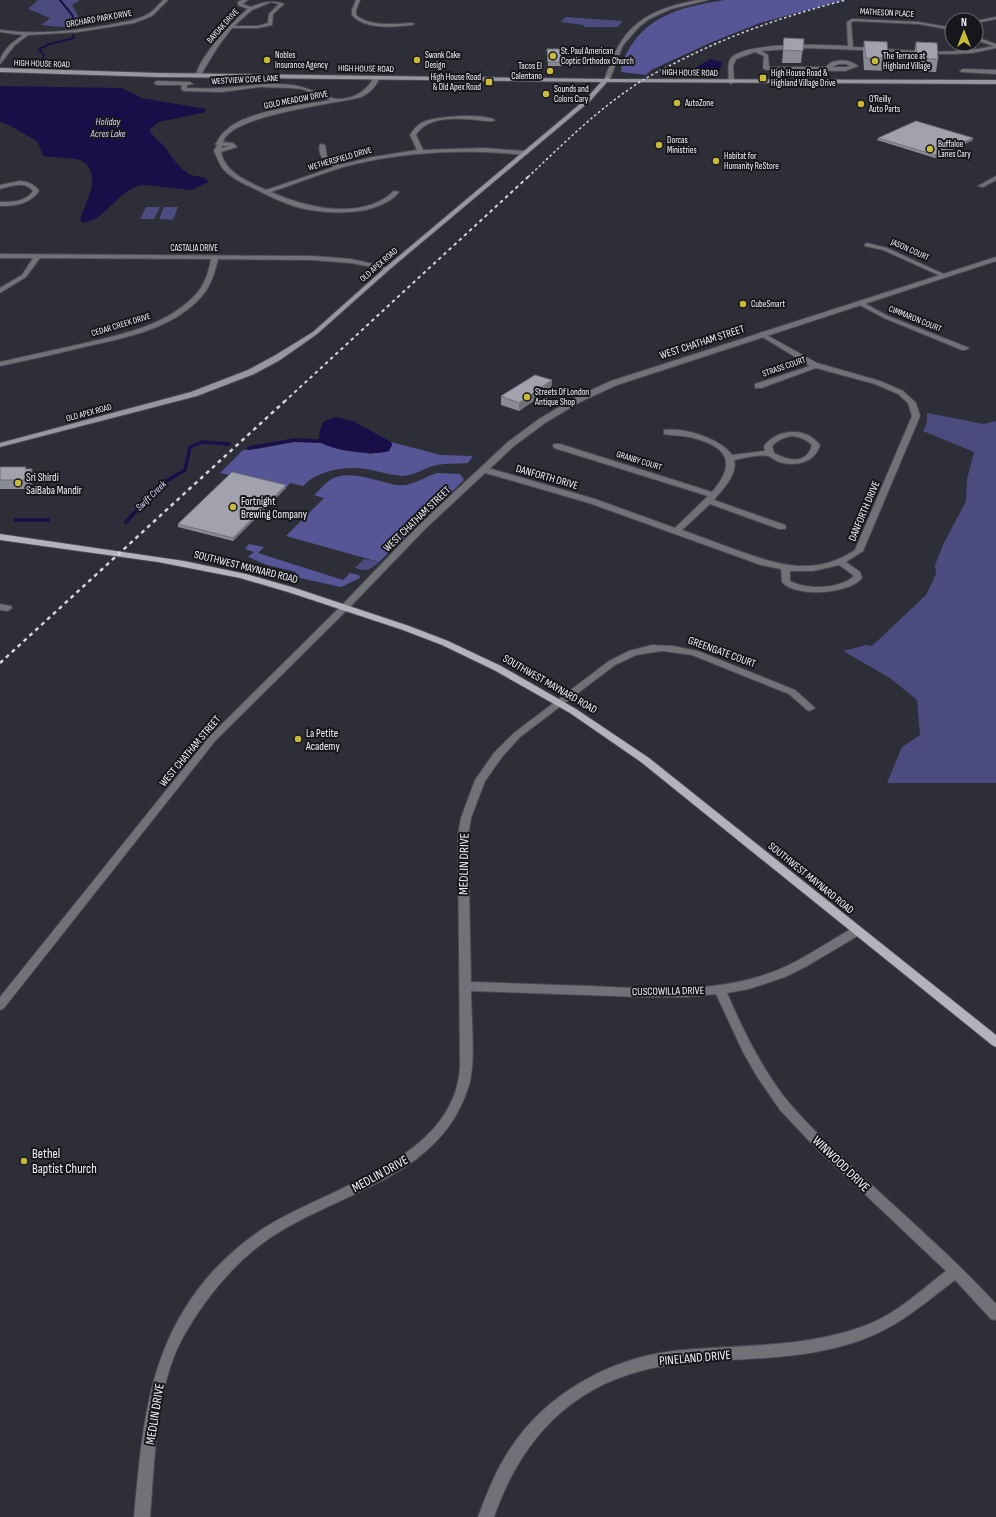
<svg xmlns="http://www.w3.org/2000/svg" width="996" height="1517" viewBox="0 0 996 1517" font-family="'Sofia Sans Condensed',sans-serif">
<rect width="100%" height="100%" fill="#2e2e38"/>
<path fill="#4b4b80" d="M38,0H80L72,5L83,25L61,27L41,25L50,18L28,9Z
M566,17L623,21L618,27H584V25L560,22Z
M146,207H160L154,219H140Z
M164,207H178L173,220L159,219Z
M927,413L984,424L996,421V783H887L902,747L920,735L917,700L890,678L843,651L866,645L872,646L926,595L936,574L935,565L943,545L966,501L967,479L974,452L923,431L927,422Z
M364,559L379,562C371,570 366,572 355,568Z"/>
<path fill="#565595" d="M724,0H843L760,23L712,42L651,70L646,75L621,72C622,61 626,53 632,44C654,12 689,6 724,0Z
M294,442L321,443L334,447L371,454L392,445L391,442L441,455L473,456L468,463C458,464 446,463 437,465C425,467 415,476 402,476C390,475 378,471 366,469C345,466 318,470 303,486L290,483L286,488L220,473L243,450H251Z
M437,473L460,474L464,480L379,562L286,536L324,498L314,495C319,491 324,484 330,480C349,468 377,482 397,485C412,487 424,477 437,473Z
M249,544L264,547L258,553L343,580L350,573L359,575L360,578L341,587L300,578L294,575L296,572L267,565L248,557L254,552L245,549Z"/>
<path fill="#190f48" d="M710,59L722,62L719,73L688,72Z
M0,86L122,88L142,98L206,109L205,112L202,113L159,122L149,130C153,136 157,139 162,144C171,154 177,167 189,174C195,177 202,176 207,179L208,182L191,190L145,185C119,186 108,220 83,223L80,220C85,203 100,181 87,165C85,163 83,161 80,160C68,157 55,158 43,156L38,142L9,125L0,122Z
M336,417L353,421L391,442L392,445L389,451C373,456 336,451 321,443C317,435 320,429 324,421Z"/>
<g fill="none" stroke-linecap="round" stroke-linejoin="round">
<path stroke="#190f48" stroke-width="2" d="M60,0L73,16L70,30
M41,65L44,55L39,49L50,44L74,38L73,35"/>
<path stroke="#190f48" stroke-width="3.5" d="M249,448L294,440L320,441
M15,520H48
M126,522L161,484L185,470L190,447L202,442L229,444"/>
<defs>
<path id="minor" d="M163,0H168L152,16L134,23L78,32L28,35L15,45L0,64C0,51 14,41 23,35L0,32V30C37,35 73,31 109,25C122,22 136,21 148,14C154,11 158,5 163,0Z
M242,0H248L242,4L251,7C263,2 272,0 284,4L273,14L272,25L258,28H232L217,48L200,76H196C197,60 234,19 248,9L238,5V2ZM271,2L279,4L269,14L268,23L258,26H234L252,10Z
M356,0H360L356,10V15C369,27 396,24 412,23L414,24L412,25C394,27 365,30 352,15V10Z
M996,17V19L976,23V21Z
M852,19L919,22L952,28V30L919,24L853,21L851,23L853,47C899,49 947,57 993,46L976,40V37L996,44V48L972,53L948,54L835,49L802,48L761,51L768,55L769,67H826C832,58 850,59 858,66L845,71L766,70L763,68L764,56L755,52L736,59L733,66L734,82L731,84L728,82C730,75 726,64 731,58C747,41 825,45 848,46L847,22ZM839,64H846L851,66L845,67H832Z
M963,69L996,70V74L961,72L960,71Z
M375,76L380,77C376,87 370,93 361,97C335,104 230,115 223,142L233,143L237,147L221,152C225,173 249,182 266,190L334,167C324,161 317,155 320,144L325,145L327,157L339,165L373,157L417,150L410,135C414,129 417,125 423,122C436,116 483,113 495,120C490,123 482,120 477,120C457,118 427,116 416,135L423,150L483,148L525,151L528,153L525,155C468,149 411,151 355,164C326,171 299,183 271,192C306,208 363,221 394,191L399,192C378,217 326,215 297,207C283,203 269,196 255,189C244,184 233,179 224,170C219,164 217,157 214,151L217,145L215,144C218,142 217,140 220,137C222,133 228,129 231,126C255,110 302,105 331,100L302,89L291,88L259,87L221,92L184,91L181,89L182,85H157L154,83L157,81L190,82L193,84L187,85V88C198,88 210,89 221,88C245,87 266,82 292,85C306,86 328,99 338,99C356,99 367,90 375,76ZM222,146H230L222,148Z
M996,176V180L983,187L978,186Z
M20,181C29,182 34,184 39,191C30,204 15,206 0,206V202C12,202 26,202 33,191C25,180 11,186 0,189V185Z
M867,243L887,248L948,276L943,277L883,250L865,246V244Z
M0,254L312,256L351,259L391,268L388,270L351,263L312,260L218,259C215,272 211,286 202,296C173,329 125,338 84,347C56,354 28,360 0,366V362C27,356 54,350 81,344C122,334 168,326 197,293C205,284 209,271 211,259L40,258L26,277L0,293V288L22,275L33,258H0Z
M858,302H862L888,316L969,348L965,350H962L884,318L858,304Z
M761,332L817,363L880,381L903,391L916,403L920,416L863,551L846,562L860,572L862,578C849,594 796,598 782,582L781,569L761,565L589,503L482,472L481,470L482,468H488L595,499L675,528L708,496L554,448L553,446L554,444H560L712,492C739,461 725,445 689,437C681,435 672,436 664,434V430C684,427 721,439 732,455L765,451L764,446C778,428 806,427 820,445C815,463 795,467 779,462C775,461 772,457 768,456C758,454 744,458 734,460C738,475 722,490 714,500L785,525L786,527L785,529H779L710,504L682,530C701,537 720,544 739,551C781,566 815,576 855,550L912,416L908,403L898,394L875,384L816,368L761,388H755V384L810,366L759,335L758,334ZM792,436C800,437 806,439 812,445C806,466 787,460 774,453L772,446C778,440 784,437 792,436ZM839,565L853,575V577C838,589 807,590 790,581V571H813Z
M0,604L11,606L12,608L8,611L0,610Z
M652,645L673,646L698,651L795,690L815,708L810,711L807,710L789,694L692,655L662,651L636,655L615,665L520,737L502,757L485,781L471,818L468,835L471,982C511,983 552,985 592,986C650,989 709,993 764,975C796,965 824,944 853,928L857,927L861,928L863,931L861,934L807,966L785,977L749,989L727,993C742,1028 759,1063 782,1094C802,1120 826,1141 849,1164C898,1210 950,1254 996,1304V1320L991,1319L955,1280C916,1310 891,1333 842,1346C785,1362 728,1357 671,1365C580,1377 523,1433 494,1517H478C487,1493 496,1470 510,1449C546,1394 608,1359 673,1351C737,1344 802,1349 864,1326C895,1315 920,1291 946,1271L814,1146L780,1110L758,1078L744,1054L716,994L686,997H643L471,991C471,1016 476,1062 469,1085C441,1179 338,1191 267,1240C232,1265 203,1301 182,1339C155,1390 155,1460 150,1517H134C141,1445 145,1373 184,1310C202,1280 229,1252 258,1232C323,1187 454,1163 460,1067L458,835L461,818L475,780L494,753L514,733L609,661L629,651Z"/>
<path id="tertiary" d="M698,0H708L671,9L649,19L639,27L623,45L610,79L605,80C605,74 610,66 612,60C627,20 658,7 698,0Z
M996,257V261L617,385L582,401L545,423L514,446L425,529L348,609L215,741L4,1008L0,1010V997L209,737L342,605L419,525L508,442L539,419L576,397L611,381Z"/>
<path id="secondary" d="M0,68L158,73L604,79L607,77L610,79L996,80V84L607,82L590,101L390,269L317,334L280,360L254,374L197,396L0,447V443L191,392L248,370L274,356L313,332L386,267L586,99L601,82L158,77L0,72Z"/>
<path id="primary" d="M0,534L184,561L246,574L295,588L409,626L448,641L501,666L576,709L649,758L996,1035V1047L992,1045L641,762L570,713L494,670L442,645L403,630L288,592L240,578L158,562L0,540Z"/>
</defs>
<use href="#minor" stroke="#494953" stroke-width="2"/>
<use href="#tertiary" stroke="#494953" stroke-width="2"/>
<use href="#secondary" stroke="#494953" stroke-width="2"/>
<use href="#primary" stroke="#494953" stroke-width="2"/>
<use href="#minor" fill="#717177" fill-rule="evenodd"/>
<use href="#tertiary" fill="#717177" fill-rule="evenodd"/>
<use href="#secondary" fill="#96979f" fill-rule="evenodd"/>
<use href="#primary" fill="#b3b3be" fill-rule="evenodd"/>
<path stroke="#d4d4db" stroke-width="1.5" stroke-dasharray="2.5 2.5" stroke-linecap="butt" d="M528,177C561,146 594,113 631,88C646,77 663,69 679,61C732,34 788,15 846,0"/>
<path stroke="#d4d4db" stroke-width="2" stroke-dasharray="3.5 3.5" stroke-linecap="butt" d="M284,402L529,176"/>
<path stroke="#d4d4db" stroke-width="2.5" stroke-dasharray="4 4" stroke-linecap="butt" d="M0,663L285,401"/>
</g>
<path fill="#8a8b96" d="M784,38L804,39L801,63H782Z
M864,41L888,58L886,71L864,70L863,54Z
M916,42L938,59L936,72L917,71L915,69L914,54Z
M547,49L563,62L562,66H548Z
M878,138H973V140L935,158L877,140Z
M552,380L551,389L519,411L501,405V396Z
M0,467L26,469L34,478L29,489H0Z
M286,485V488L233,541L178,527V524Z"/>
<path fill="#71717a" d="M973,138V140L935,158V155Z
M552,380L551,389L519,411V403Z
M32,469L34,478L29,489L27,480Z
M286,485V488L233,541V538Z"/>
<path fill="#a1a2ae" stroke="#71717a" d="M784,38L804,39L803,51L783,50Z
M864,41L887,42L888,58H866Z
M916,42L937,43L938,59H919L917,57Z
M547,49H562L563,62H548Z
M916,121L973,138L935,155L878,138Z
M535,375L552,380L519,403L501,396Z
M0,467H26L25,469H32L27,480H0Z
M232,472L286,485L233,538L178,524Z"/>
<g fill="#c9ba3a" stroke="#17171b" stroke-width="1.5">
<circle cx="553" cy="56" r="4"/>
<circle cx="267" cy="60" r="4"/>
<circle cx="417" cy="60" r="4"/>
<circle cx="875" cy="61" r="4"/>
<circle cx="550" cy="71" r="4"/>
<rect x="759" y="74" width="8" height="8" rx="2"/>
<rect x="485" y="78" width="8" height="8" rx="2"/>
<circle cx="546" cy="94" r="4"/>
<circle cx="677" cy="103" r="4"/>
<circle cx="861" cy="104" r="4"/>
<circle cx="659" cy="145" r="4"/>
<circle cx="930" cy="149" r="4"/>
<circle cx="716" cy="161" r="4"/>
<circle cx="743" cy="304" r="4"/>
<circle cx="527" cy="397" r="4"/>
<circle cx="18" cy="483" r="4"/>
<circle cx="233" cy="507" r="4"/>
<circle cx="298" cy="739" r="4"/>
<circle cx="24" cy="1161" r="4"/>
</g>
<g text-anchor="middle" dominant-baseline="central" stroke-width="4" stroke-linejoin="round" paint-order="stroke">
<g font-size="9" fill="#f1f2f8" stroke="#17171b">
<text transform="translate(887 13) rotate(3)">MATHESON PLACE</text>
<text transform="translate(99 19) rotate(-10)">ORCHARD PARK DRIVE</text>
<text transform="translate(223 26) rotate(-48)">BAYOAK DRIVE</text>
<text transform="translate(42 64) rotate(2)">HIGH HOUSE ROAD</text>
<text transform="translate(366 69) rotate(1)">HIGH HOUSE ROAD</text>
<text transform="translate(690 73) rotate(1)">HIGH HOUSE ROAD</text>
<text transform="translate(245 80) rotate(-3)">WESTVIEW COVE LANE</text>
<text transform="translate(296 100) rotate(-11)">GOLD MEADOW DRIVE</text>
<text transform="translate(340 159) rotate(-16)">WETHERSFIELD DRIVE</text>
<text x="194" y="248">CASTALIA DRIVE</text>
<text transform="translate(910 250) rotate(24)">JASON COURT</text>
<text transform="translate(379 265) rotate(-41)">OLD APEX ROAD</text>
<text transform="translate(915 319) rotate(22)">CIMMARON COURT</text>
<text transform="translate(121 325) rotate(-17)">CEDAR CREEK DRIVE</text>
<text transform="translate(784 367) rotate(-19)">STRASS COURT</text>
<text transform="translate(89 413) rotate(-15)">OLD APEX ROAD</text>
<text transform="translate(639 461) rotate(17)">GRANBY COURT</text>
</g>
<g font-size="9" fill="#f1f2f8" stroke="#17171b" text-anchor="start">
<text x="561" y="51">St. Paul American<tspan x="561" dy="10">Coptic Orthodox Church</tspan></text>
<text x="275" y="55">Nobles<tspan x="275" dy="10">Insurance Agency</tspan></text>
<text x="425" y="55">Swank Cake<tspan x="425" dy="10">Design</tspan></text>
<text x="883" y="56">The Terrace at<tspan x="883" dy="10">Highland Village</tspan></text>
<text x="542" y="66" text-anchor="end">Tacos El<tspan x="542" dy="10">Calentano</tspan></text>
<text x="771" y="73">High House Road &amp;<tspan x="771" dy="10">Highland Village Drive</tspan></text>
<text x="481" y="77" text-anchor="end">High House Road<tspan x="481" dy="10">&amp; Old Apex Road</tspan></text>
<text x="554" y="89">Sounds and<tspan x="554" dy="10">Colors Cary</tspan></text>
<text x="869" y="99">O'Reilly<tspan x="869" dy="10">Auto Parts</tspan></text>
<text x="685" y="103">AutoZone</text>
<text x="667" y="140">Dorcas<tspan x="667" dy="10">Ministries</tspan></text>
<text x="938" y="144">Buffaloe<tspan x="938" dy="10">Lanes Cary</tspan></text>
<text x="724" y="156">Habitat for<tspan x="724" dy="10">Humanity ReStore</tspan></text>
<text x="751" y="304">CubeSmart</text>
<text x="535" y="392">Streets Of London<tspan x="535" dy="10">Antique Shop</tspan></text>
</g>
<g font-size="10" font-style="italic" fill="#d5d7fd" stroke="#17171b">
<text x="108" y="122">Holiday<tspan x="108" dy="12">Acres Lake</tspan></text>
<text transform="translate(151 496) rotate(-44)">Swift Creek</text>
</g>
<g font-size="11" fill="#f1f2f8" stroke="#17171b">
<text transform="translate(702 342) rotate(-18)">WEST CHATHAM STREET</text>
<text transform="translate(547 477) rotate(16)">DANFORTH DRIVE</text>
<text transform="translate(864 511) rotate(-67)">DANFORTH DRIVE</text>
<text transform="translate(417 519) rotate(-44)">WEST CHATHAM STREET</text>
<text transform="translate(246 567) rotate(14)">SOUTHWEST MAYNARD ROAD</text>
<text transform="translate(722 652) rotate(20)">GREENGATE COURT</text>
<text transform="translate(550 684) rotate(30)">SOUTHWEST MAYNARD ROAD</text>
<text transform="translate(190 751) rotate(-50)">WEST CHATHAM STREET</text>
<text transform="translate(811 878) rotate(39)">SOUTHWEST MAYNARD ROAD</text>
<text transform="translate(668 991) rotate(-1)">CUSCOWILLA DRIVE</text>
</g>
<g font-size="11" fill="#f1f2f8" stroke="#17171b" text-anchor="start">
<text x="26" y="477">Sri Shirdi<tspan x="26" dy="13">SaiBaba Mandir</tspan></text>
<text x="241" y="501">Fortnight<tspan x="241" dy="13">Brewing Company</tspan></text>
<text x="306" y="733">La Petite<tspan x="306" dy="13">Academy</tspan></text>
</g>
<g font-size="13" fill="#f1f2f8" stroke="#17171b">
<text transform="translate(464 864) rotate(-89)">MEDLIN DRIVE</text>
<text transform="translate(841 1164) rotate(44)">WINWOOD DRIVE</text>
<text transform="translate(380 1174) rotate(-29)">MEDLIN DRIVE</text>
<text transform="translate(695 1358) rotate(-5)">PINELAND DRIVE</text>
<text transform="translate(155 1414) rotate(-81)">MEDLIN DRIVE</text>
</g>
<g font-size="13" fill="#f1f2f8" stroke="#17171b" text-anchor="start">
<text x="32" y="1154">Bethel<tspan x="32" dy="15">Baptist Church</tspan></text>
</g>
</g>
<g transform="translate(964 32)"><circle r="19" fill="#17171b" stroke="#6e6f73"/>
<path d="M0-3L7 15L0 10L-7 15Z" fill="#c9ba3a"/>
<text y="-6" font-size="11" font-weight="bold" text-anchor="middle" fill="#f1f2f8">N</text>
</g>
</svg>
